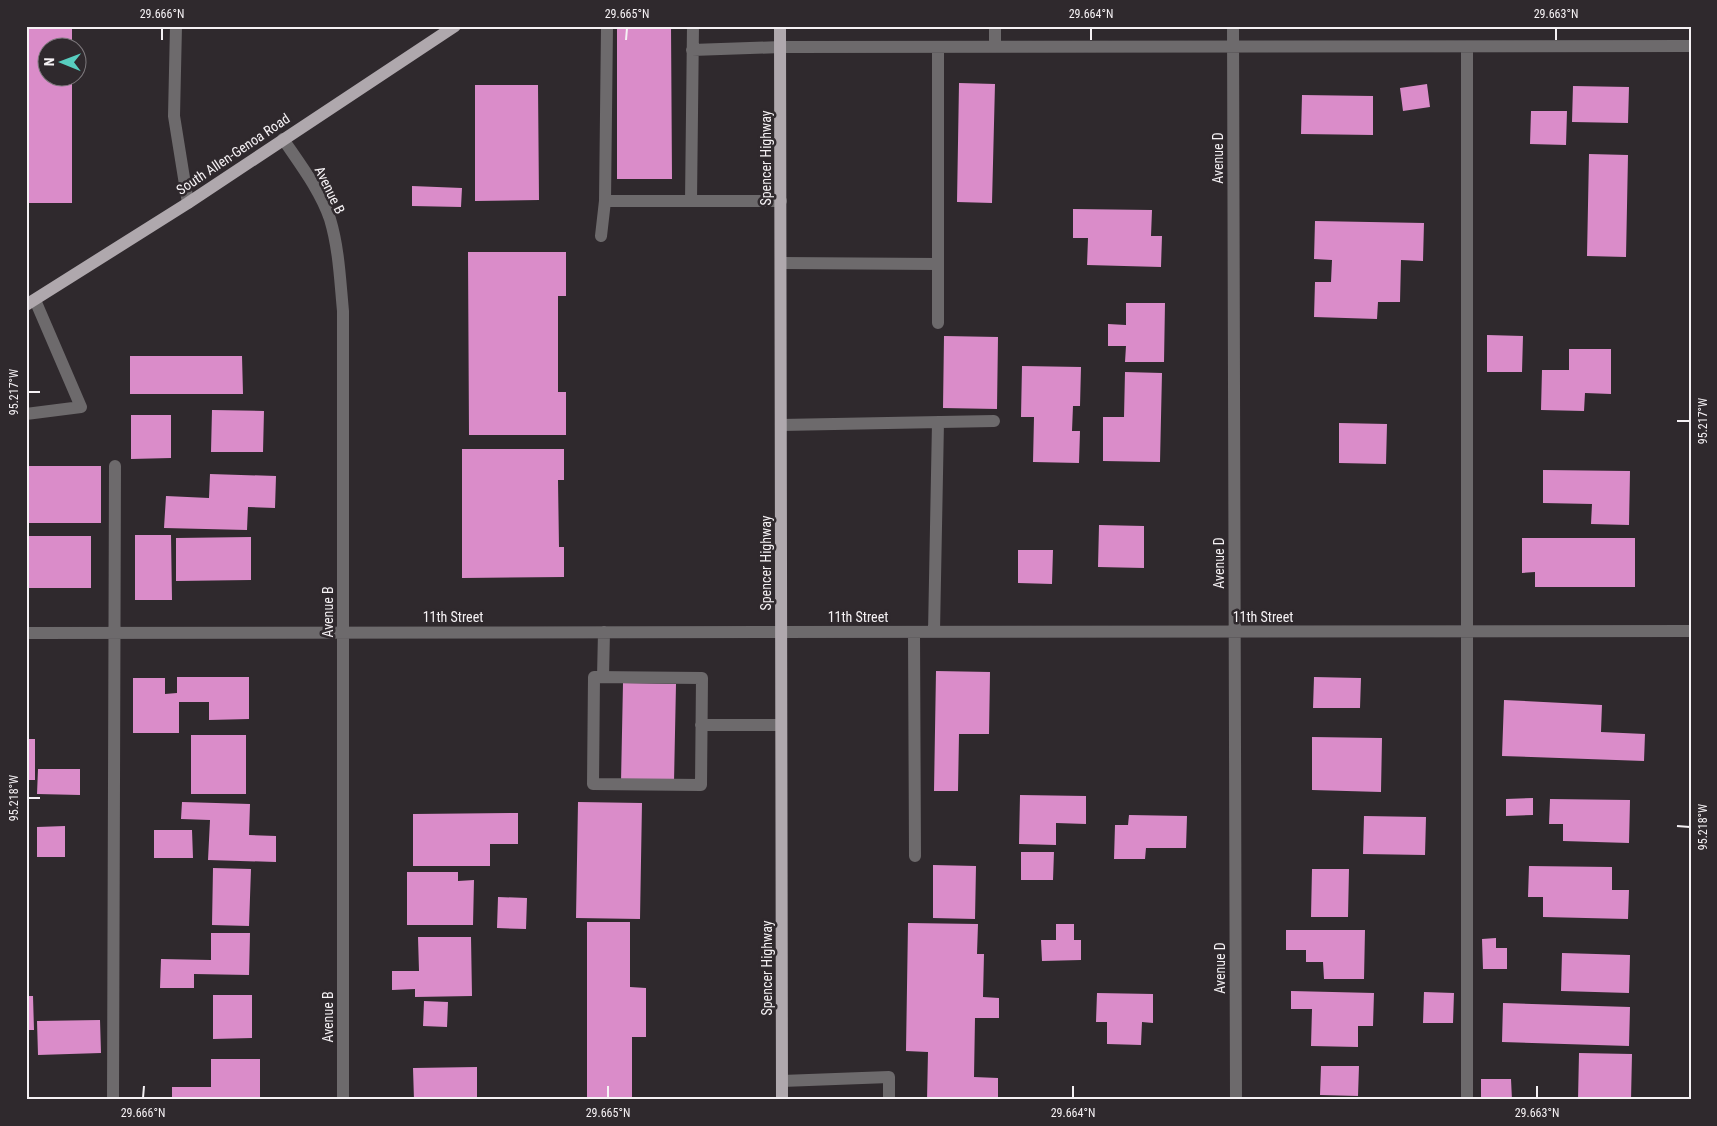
<svg xmlns="http://www.w3.org/2000/svg" width="1717" height="1126" viewBox="0 0 1717 1126" font-family="'Roboto Condensed',sans-serif">
<rect width="100%" height="100%" fill="#2f292d"/>
<path fill="#da8cc9" d="M29,26H72V48H48V78H72V203H29Z
M617,26H671L672,179H617Z
M959,83L995,84L992,203L957,202Z
M1427,84L1430,107L1403,111L1400,88Z
M475,85H538L539,200L475,201Z
M1573,86L1629,87L1628,123L1572,122Z
M1302,95L1373,96V135L1301,134Z
M1531,111H1567L1566,145L1530,144Z
M1589,154L1628,155L1626,257L1587,256Z
M412,186L462,188L461,207L412,206Z
M1073,209L1152,210L1151,236H1162L1161,267L1087,265L1088,238H1073Z
M1315,221L1424,223L1423,261L1401,260L1400,302H1378L1377,319L1314,317L1315,282H1331L1332,260L1314,259Z
M468,252H566V296H558V392H566V435H469Z
M1126,303H1165L1164,362H1125L1126,346H1108V324L1126,325Z
M1487,335L1523,336L1522,372H1487Z
M944,336L998,337L997,409L943,408Z
M1569,349H1611V394L1585,393L1584,411L1541,410L1542,370H1569Z
M130,356H242L243,394H130Z
M1022,366L1081,367L1080,406H1073L1072,431H1080L1079,463L1033,462L1034,417H1021Z
M1125,372L1162,373L1160,462L1103,461V417H1124Z
M212,410L264,411L263,452H211Z
M131,415H171V458L131,459Z
M1339,423L1387,424L1386,464L1339,463Z
M462,449H564V480H558L559,547H564V577L462,578Z
M26,466H101V523H26Z
M1543,470L1630,471L1629,525L1591,524L1592,504L1543,503Z
M210,474L276,476L275,508L248,507L247,530L164,528L166,496L209,498Z
M1099,525L1144,526V568L1098,567Z
M135,535H171L172,600H135Z
M26,536H91V588H26Z
M251,537V580L176,581V538Z
M1522,538H1635V587H1535V572L1522,573Z
M1018,550H1053L1052,584L1018,583Z
M936,671L990,672L989,734H959L958,791H934Z
M177,677H249V719L209,720V702H179V733H133V678H165V694L177,693Z
M1314,677L1361,678L1360,708H1313Z
M623,683L676,684L674,782H621Z
M1504,700L1602,705L1601,732L1645,734L1644,761L1502,756Z
M191,735H246V794H191Z
M1312,737L1382,738L1381,792L1312,790Z
M26,739H35V780H26Z
M38,769H80V795L37,794Z
M1020,795L1086,796V824L1056,823V845L1019,844Z
M1533,798V815L1506,816V799Z
M1550,799L1630,800L1629,843L1563,841V824H1549Z
M182,802L250,804L249,835L276,836V862L208,860L210,820L181,819Z
M578,802L642,803L640,919L576,918Z
M518,813V844H490V866H413V814Z
M1129,815L1187,816L1186,848H1146L1145,859H1114L1115,825H1128Z
M1364,816L1426,817L1425,855L1363,854Z
M65,826V857H37V827Z
M154,830H192L193,858H154Z
M1021,852H1054L1053,880H1021Z
M933,865L976,866L975,919L933,918Z
M1529,866L1612,867V890H1629L1628,919L1543,917V897H1528Z
M213,868L251,869L249,926L212,925Z
M1312,869H1349L1348,917H1311Z
M407,872H458V881L474,880L473,925H407Z
M498,897L527,898L526,929L497,928Z
M587,922H630V987L646,988V1037H632V1100H587Z
M908,923L978,924L977,954H984L983,997L999,998V1018H975L974,1077L998,1078V1100H927L928,1052L906,1051Z
M1056,924H1074V940H1081V960L1042,961L1041,940H1056Z
M1286,930H1365L1364,979H1324L1323,962H1306V950H1286Z
M211,933H250L249,975L194,974V988H160L161,959L211,960Z
M418,937H471L472,996L415,997V989L392,990V971H419Z
M1496,938V948H1507V969H1483L1482,939Z
M1562,953L1630,955L1629,993L1561,991Z
M1291,991L1374,993L1373,1026H1358V1047L1311,1046L1312,1009H1291Z
M1424,992L1454,993L1453,1023H1423Z
M1097,993L1153,994V1023L1142,1022L1141,1045L1107,1044V1022H1096Z
M213,995H252V1038L213,1039Z
M26,996H33L34,1030H26Z
M424,1001L448,1002L447,1027L423,1026Z
M1503,1003L1630,1007L1629,1046L1502,1042Z
M100,1020L101,1053L38,1055L37,1021Z
M1579,1053L1632,1054L1631,1100H1578Z
M211,1059H260V1100H172V1087H211Z
M1321,1066H1359L1358,1096L1320,1095Z
M477,1067V1100H414L413,1068Z
M1481,1079H1511L1512,1100H1481Z"/>
<g fill="none" stroke-linecap="round" stroke-linejoin="round">
<path stroke="#6d6a6c" stroke-width="12" d="M176,26L174,116L188,203
M607,26L605,201H781
M1233,26L1236,1100
M995,47V26
M692,50L781,47L1691,46
M283,139C300,164 320,190 330,219C339,249 340,280 343,311V1100
M691,201L693,26
M601,236L605,201
M781,263L938,264
M938,323V47
M26,414L81,407L35,300
M781,425L994,421
M914,632L915,856
M934,632L938,422
M26,633L1691,631
M594,677L702,678L701,785L593,784Z
M603,677L604,632
M701,725H781
M782,1081L889,1077V1100
M113,1100L115,466
M1467,1100V47"/>
<path stroke="#afa8ad" stroke-width="12" d="M780,26L782,1100
M26,305L188,203L455,26"/>
</g>
<path fill="none" stroke="#f5f1f4" stroke-width="2" d="M162,40V28M626,40L627,28M1091,40V28M1556,40V28M28,392H40M1677,421H1690M28,798H40M1677,826L1690,827M143,1098L144,1086M608,1098V1086M1073,1098V1086M1537,1098V1086"/>
<g text-anchor="middle" dominant-baseline="central" stroke-width="5" stroke-linejoin="round" paint-order="stroke">
<g font-size="14" fill="#f5f1f4" stroke="#2f292d">
<text transform="translate(233 154) rotate(-34)">South Allen-Genoa Road</text>
<text transform="translate(766 158) rotate(-90)">Spencer Highway</text>
<text transform="translate(1218 158) rotate(-90)">Avenue D</text>
<text transform="translate(330 190) rotate(64)">Avenue B</text>
<text transform="translate(766 563) rotate(-90)">Spencer Highway</text>
<text transform="translate(1219 563) rotate(-90)">Avenue D</text>
<text transform="translate(328 612) rotate(-90)">Avenue B</text>
<text x="453" y="617">11th Street</text>
<text x="858" y="617">11th Street</text>
<text x="1263" y="617">11th Street</text>
<text transform="translate(767 968) rotate(-90)">Spencer Highway</text>
<text transform="translate(1220 968) rotate(-90)">Avenue D</text>
<text transform="translate(328 1017) rotate(-90)">Avenue B</text>
</g>
</g>
<rect width="1717" height="1126" fill="none" stroke="#2f292d" stroke-width="55"/>
<g transform="translate(62 62) rotate(271)"><circle r="24" fill="#2f292d" stroke="#7e797d"/>
<path d="M0-4L9 19L0 12L-9 19Z" fill="#58cec0"/>
<text y="-8" font-size="14" font-weight="bold" text-anchor="middle" fill="#f5f1f4">N</text>
</g>
<rect x="28" y="28" width="1662" height="1070" fill="none" stroke="#f5f1f4" stroke-width="2"/>
<g font-size="12" text-anchor="middle" fill="#f5f1f4">
<text x="162" y="18">29.666°N</text>
<text x="627" y="18">29.665°N</text>
<text x="1091" y="18">29.664°N</text>
<text x="1556" y="18">29.663°N</text>
<text transform="translate(14 392) rotate(-90)" y="4">95.217°W</text>
<text transform="translate(1703 421) rotate(-90)" y="4">95.217°W</text>
<text transform="translate(14 798) rotate(-90)" y="4">95.218°W</text>
<text transform="translate(1703 827) rotate(-90)" y="4">95.218°W</text>
<text x="143" y="1117">29.666°N</text>
<text x="608" y="1117">29.665°N</text>
<text x="1073" y="1117">29.664°N</text>
<text x="1537" y="1117">29.663°N</text>
</g>
</svg>
